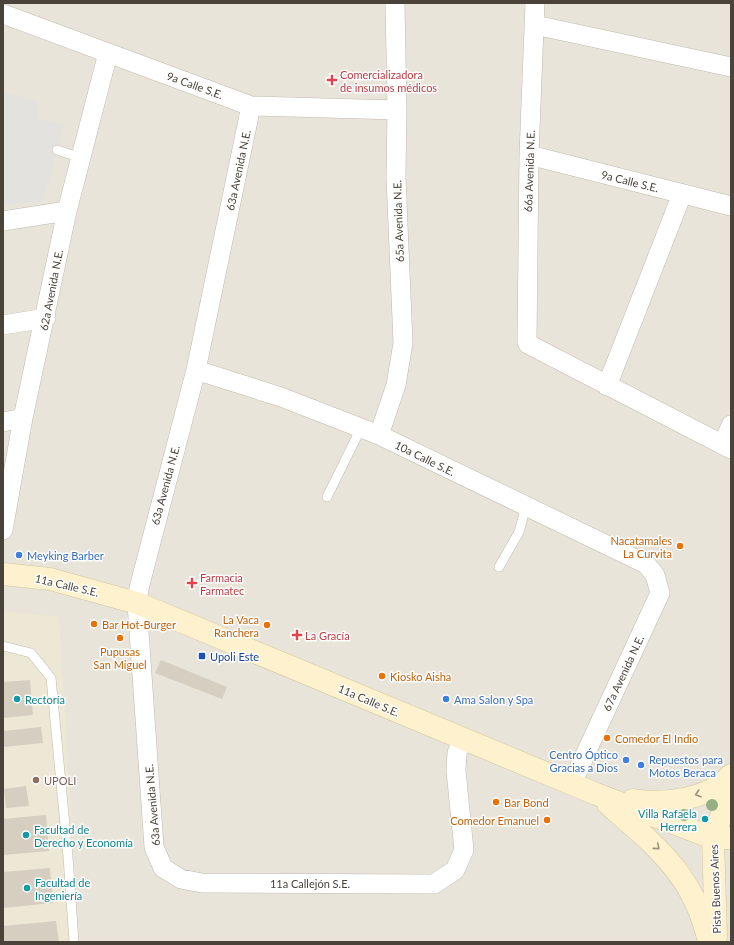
<svg xmlns="http://www.w3.org/2000/svg" width="734" height="945" viewBox="0 0 734 945" font-family="Lato,sans-serif">
<rect width="100%" height="100%" fill="#f5f2eb"/>
<path fill="#e8e4d9" d="M3,3H731V942H3Z"/>
<path fill="#ede7d5" d="M3,611L59,617L79,942H3Z"/>
<path fill="#e4e2df" d="M3,91L38,102V118L64,126L43,201L3,205Z"/>
<path fill="#d6cec0" d="M161,660L227,687L222,699L155,673Z
M30,680L33,715L3,718V682Z
M41,727L43,743L3,747V731Z
M26,786L29,806L6,808L4,789Z
M46,815L49,851L3,855V819Z
M50,868L53,903L3,908V872Z
M56,921L59,942H3V926Z"/>
<g fill="none" stroke-linecap="round" stroke-linejoin="round">
<defs>
<path id="lane" d="M57,150L81,158
M327,497L361,428
M499,567L519,532L526,506
M3,646L31,653L51,678L68,857L74,942"/>
<path id="street" d="M535,3L529,155L527,342L528,344L731,449
M3,14L251,106L397,110
M535,25L731,67
M251,106L196,370L139,588L137,603L154,847L163,868L181,879L202,883L434,884L455,870L464,850L456,771L457,753L463,739
M529,155L731,206
M3,221L67,211
M3,325L46,318
M196,370L281,397L379,435L646,564L655,575L660,593L572,783
M607,386L682,194
M3,422L23,418
M379,435L396,385L403,343L396,177L397,110L395,3
M723,445L731,425
M3,530L23,418L67,211L108,53"/>
<path id="secondary" d="M3,574L50,579L137,603L596,794L713,838H731
M633,800C665,805 707,800 731,775
M608,804C657,847 694,875 709,942
M716,937L713,838L731,790"/>
</defs>
<use href="#lane" stroke="#c0baad" stroke-width="10"/>
<use href="#street" stroke="#c0baad" stroke-width="20"/>
<use href="#secondary" stroke="#d2c59c" stroke-width="23"/>
<use href="#lane" stroke="#fff" stroke-width="9"/>
<use href="#street" stroke="#fff" stroke-width="19"/>
<use href="#secondary" stroke="#fdf2cd" stroke-width="22"/>
</g>
<g fill="#96af82">
<circle cx="712" cy="805" r="6"/>
<circle cx="684" cy="815" r="6"/>
</g>
<defs><path id="oneway-chevron" d="M-2-3.5L2.5 0L-2 3.5" fill="none" stroke-width="1.6" stroke-linecap="round" stroke-linejoin="round"/></defs>
<g stroke="#9a927c">
<use href="#oneway-chevron" transform="translate(698 794) rotate(162)"/>
<use href="#oneway-chevron" transform="translate(657 847) rotate(41)"/>
</g>
<g fill="#e0444e" stroke="#fff" stroke-width="1.5">
<path d="M330 74h4v4h4v4h-4v4h-4v-4h-4v-4h4z"/>
<path d="M190 577h4v4h4v4h-4v4h-4v-4h-4v-4h4z"/>
<path d="M295 629h4v4h4v4h-4v4h-4v-4h-4v-4h4z"/>
</g>
<g fill="#e8710a" stroke="#fff" stroke-width="1.5">
<circle cx="680" cy="546" r="4"/>
<circle cx="94" cy="624" r="4"/>
<circle cx="267" cy="625" r="4"/>
<circle cx="120" cy="638" r="4"/>
<circle cx="382" cy="676" r="4"/>
<circle cx="607" cy="738" r="4"/>
<circle cx="496" cy="802" r="4"/>
<circle cx="547" cy="820" r="4"/>
</g>
<g fill="#3f7fe0" stroke="#fff" stroke-width="1.5">
<circle cx="19" cy="555" r="4"/>
<circle cx="446" cy="699" r="4"/>
<circle cx="626" cy="760" r="4"/>
<circle cx="641" cy="765" r="4"/>
</g>
<rect fill="#1a4fb4" stroke="#fff" stroke-width="1.5" x="198" y="652" width="8" height="8" rx="2"/>
<g fill="#0f9aa8" stroke="#fff" stroke-width="1.5">
<circle cx="17" cy="699" r="4"/>
<circle cx="705" cy="819" r="4"/>
<circle cx="26" cy="835" r="4"/>
<circle cx="27" cy="888" r="4"/>
</g>
<circle fill="#8d6e63" stroke="#fff" stroke-width="1.5" cx="36" cy="780" r="4"/>
<g text-anchor="middle" dominant-baseline="central" stroke-width="3" stroke-linejoin="round" paint-order="stroke">
<g font-size="11" fill="#be3a42" stroke="#fff" text-anchor="start">
<text x="340" y="74">Comercializadora<tspan x="340" dy="13">de insumos médicos</tspan></text>
<text x="200" y="577">Farmacia<tspan x="200" dy="13">Farmatec</tspan></text>
<text x="305" y="635">La Gracía</text>
</g>
<g font-size="11" fill="#494339" stroke="#fff">
<text transform="translate(195 85) rotate(20)">9a Calle S.E.</text>
<text transform="translate(238 170) rotate(-78)">63a Avenida N.E.</text>
<text transform="translate(529 171) rotate(-88)">66a Avenida N.E.</text>
<text transform="translate(630 181) rotate(14)">9a Calle S.E.</text>
<text transform="translate(398 221) rotate(-92)">65a Avenida N.E.</text>
<text transform="translate(51 290) rotate(-79)">62a Avenida N.E.</text>
<text transform="translate(425 458) rotate(26)">10a Calle S.E.</text>
<text transform="translate(165 485) rotate(-75)">63a Avenida N.E.</text>
<text transform="translate(67 585) rotate(13)">11a Calle S.E.</text>
<text transform="translate(623 673) rotate(-65)">67a Avenida N.E.</text>
<text transform="translate(369 700) rotate(23)">11a Calle S.E.</text>
<text transform="translate(152 805) rotate(-95)">63a Avenida N.E.</text>
<text x="310" y="883">11a Callejón S.E.</text>
<text transform="translate(715 889) rotate(-92)">Pista Buenos Aires</text>
</g>
<g font-size="11" fill="#c56008" stroke="#fff" text-anchor="start">
<text x="672" y="540" text-anchor="end">Nacatamales<tspan x="672" dy="13">La Curvita</tspan></text>
<text x="259" y="619" text-anchor="end">La Vaca<tspan x="259" dy="13">Ranchera</tspan></text>
<text x="102" y="624">Bar Hot-Burger</text>
<text x="120" y="651" text-anchor="middle">Pupusas<tspan x="120" dy="13">San Miguel</tspan></text>
<text x="390" y="676">Kiosko Aisha</text>
<text x="615" y="738">Comedor El Indio</text>
<text x="504" y="802">Bar Bond</text>
<text x="539" y="820" text-anchor="end">Comedor Emanuel</text>
</g>
<g font-size="11" fill="#366cbe" stroke="#fff" text-anchor="start">
<text x="27" y="555">Meyking Barber</text>
<text x="454" y="699">Ama Salon y Spa</text>
<text x="618" y="754" text-anchor="end">Centro Óptico<tspan x="618" dy="13">Gracias a Dios</tspan></text>
<text x="649" y="759">Repuestos para<tspan x="649" dy="13">Motos Beraca</tspan></text>
</g>
<g font-size="11" fill="#164399" stroke="#fff" text-anchor="start">
<text x="210" y="656">Upoli Este</text>
</g>
<g font-size="11" fill="#0d838f" stroke="#fff" text-anchor="start">
<text x="25" y="699">Rectoría</text>
<text x="697" y="813" text-anchor="end">Villa Rafaela<tspan x="697" dy="13">Herrera</tspan></text>
<text x="34" y="829">Facultad de<tspan x="34" dy="13">Derecho y Economía</tspan></text>
<text x="35" y="882">Facultad de<tspan x="35" dy="13">Ingeniería</tspan></text>
</g>
<g font-size="11" fill="#785e54" stroke="#fff" text-anchor="start">
<text x="44" y="780">UPOLI</text>
</g>
</g>
<rect width="734" height="945" fill="none" stroke="#494339" stroke-width="8"/>
</svg>
